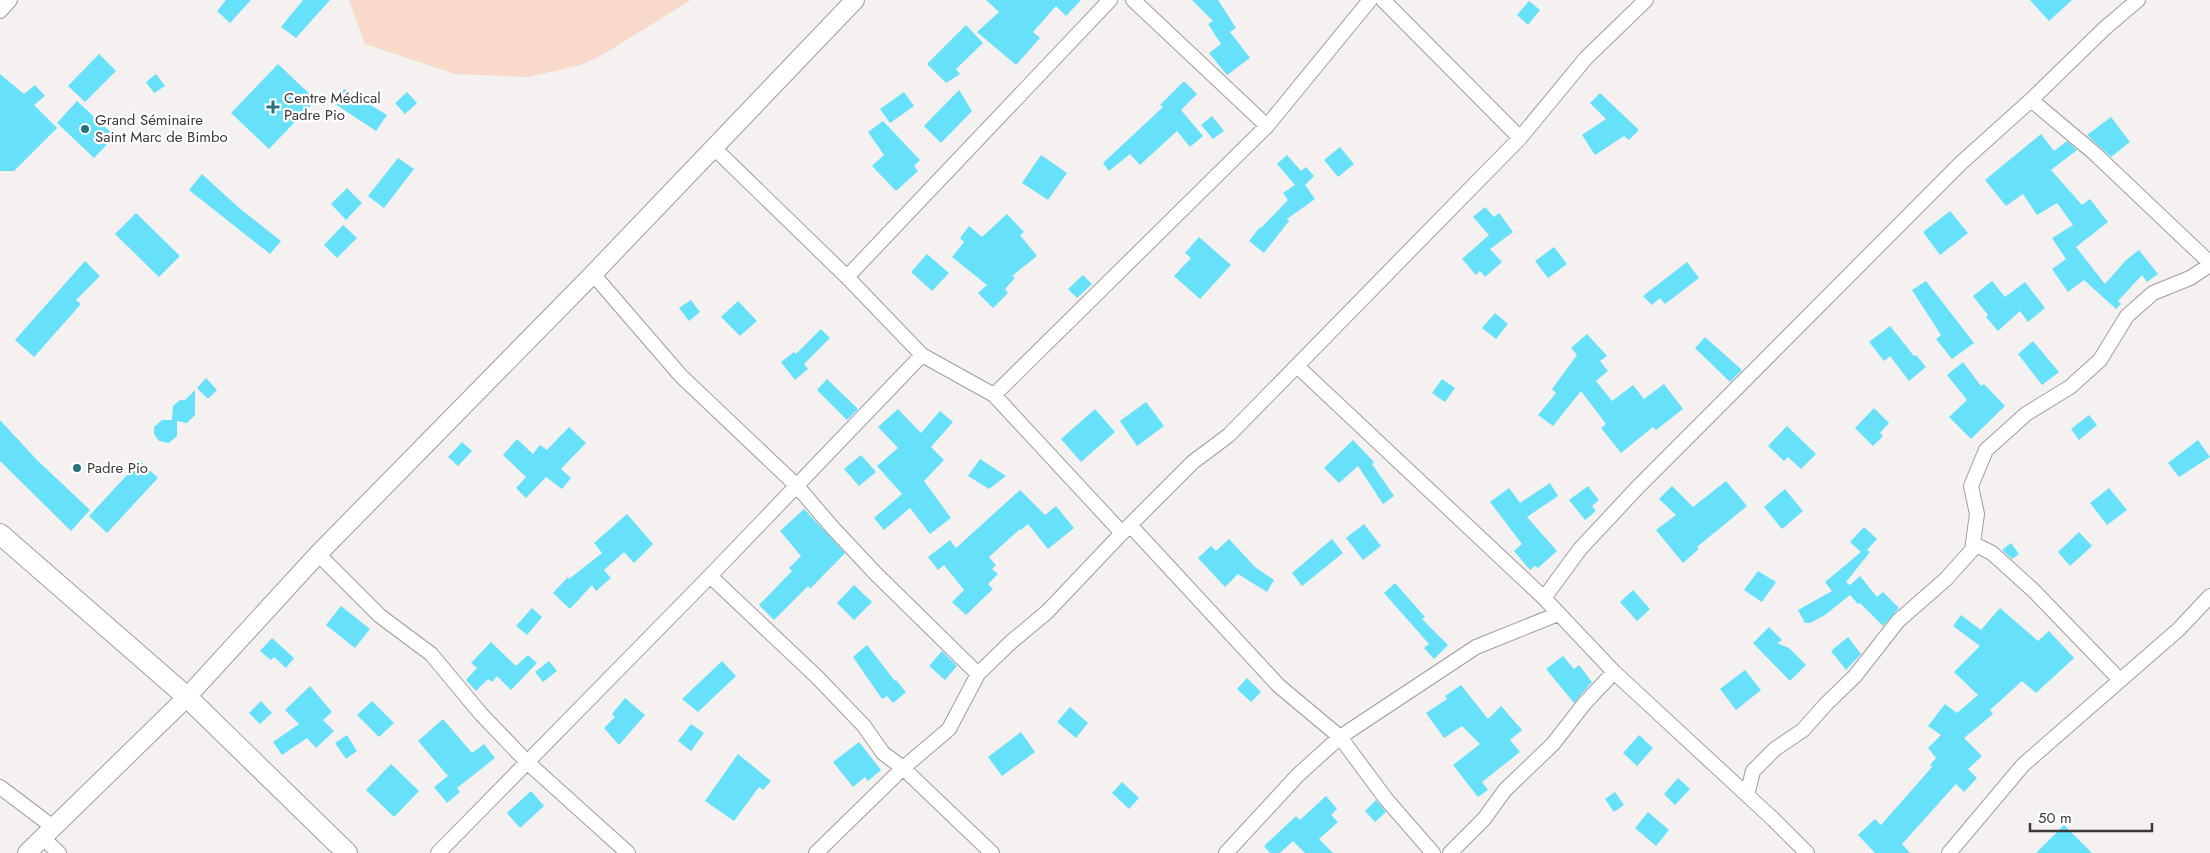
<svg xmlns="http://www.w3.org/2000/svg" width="2210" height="853" viewBox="0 0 2210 853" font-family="Jost,sans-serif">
<rect width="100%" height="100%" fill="#f5f1f0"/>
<path fill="#f9d9c9" d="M349,0H691L602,55L581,65L528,77L455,74L365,44Z"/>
<path fill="#67e1f9" d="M226,0H251L230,23L217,11Z
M303,0H330L296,38L281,27Z
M986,0H1081L1066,16L1056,6L1033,32L1040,38L1016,65L977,32L999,12Z
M1192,0H1218L1236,28L1230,32L1250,58L1227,75L1209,53L1221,44L1208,24L1213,21Z
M2030,0H2072L2049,21Z
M1529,1L1540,10L1528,25L1517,15Z
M966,25L983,43L956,69L960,74L946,83L927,64Z
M99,54L116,71L85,102L68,86Z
M278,64L316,100L269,149L231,113Z
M0,74L24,94L35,85L45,96L34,105L57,128L14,171H0Z
M156,74L165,86L154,93L146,82Z
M1184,81L1197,94L1181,110L1203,136L1190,147L1177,131L1140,165L1130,154L1109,171L1103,163L1163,107L1160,105Z
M344,89L387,115L376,131L335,104Z
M959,90L972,111L941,143L924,126Z
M407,92L417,103L405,114L395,103Z
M904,92L914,106L890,123L880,109Z
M1600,93L1639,130L1629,140L1624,136L1595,155L1582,135L1606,119L1590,103Z
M77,101L115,136L94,158L57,123Z
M1212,116L1224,131L1213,139L1201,125Z
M2111,117L2130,142L2111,157L2087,135Z
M883,121L920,160L914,166L918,171L896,191L872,166L884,155L868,132Z
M2041,134L2054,151L2067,141L2077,150L2051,170L2082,205L2090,199L2108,222L2076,247L2105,284L2126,260L2139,250L2158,274L2147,282L2142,275L2118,301L2121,304L2116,309L2084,280L2068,292L2052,269L2066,259L2052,238L2073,225L2057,203L2037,215L2023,194L2006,206L1985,180Z
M1340,147L1354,164L1338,177L1324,160Z
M1041,155L1067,173L1048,200L1022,183Z
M1287,155L1301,171L1306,167L1314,176L1305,185L1315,199L1287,219L1289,221L1264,253L1249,241L1260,227L1261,228L1288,200L1283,193L1295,185L1277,164Z
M398,158L414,169L384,208L368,196Z
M202,174L238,207L281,241L270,254L189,190Z
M347,188L362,203L346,220L331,204Z
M1485,207L1494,217L1499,213L1513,232L1490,249L1502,262L1485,277L1480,271L1476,275L1462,259L1489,235L1473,217Z
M1950,211L1968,233L1940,255L1923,232Z
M136,213L180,256L159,277L115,234Z
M1007,214L1024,232L1020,235L1037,256L1012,276L1015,278L1005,289L1008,293L993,308L978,293L987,285L952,257L964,242L960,238L969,226L982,237Z
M343,225L357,238L337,258L324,245Z
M1199,237L1231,265L1200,299L1174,276L1191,258L1185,253Z
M1554,247L1567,264L1548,278L1535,261Z
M927,254L949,273L932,291L911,272Z
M85,261L100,276L76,300L81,304L34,357L15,340Z
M1687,262L1699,278L1665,304L1660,298L1652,305L1643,296Z
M1083,275L1092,284L1077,298L1068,289Z
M1926,281L1974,343L1952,359L1936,339L1941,335L1912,290Z
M1992,281L2005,297L2025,282L2045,308L2028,322L2020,311L1998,331L1986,317L1988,315L1973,296Z
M691,300L700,312L689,321L679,308Z
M738,301L757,321L740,336L721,317Z
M1495,313L1508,324L1496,339L1482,328Z
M1890,326L1914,356L1916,355L1926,367L1909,381L1890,356L1884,361L1869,342Z
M821,329L830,338L804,364L808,369L795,380L781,362L794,352L796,354Z
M1587,334L1607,356L1600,361L1608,371L1596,381L1612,401L1633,385L1644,399L1664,384L1683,409L1656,430L1653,427L1621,453L1601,428L1606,424L1581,391L1553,426L1538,415L1556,393L1552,389L1577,355L1571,348Z
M1705,337L1742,370L1730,382L1695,348Z
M2033,341L2059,372L2042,385L2018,354Z
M1963,362L1981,386L1984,384L2005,406L1971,439L1949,417L1967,400L1947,375Z
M206,378L217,390L208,399L197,388Z
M827,379L858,409L847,420L817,390Z
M1442,379L1455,388L1445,402L1432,393Z
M195,390V415L187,423L177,421V436L169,443L159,441L154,434V427L162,420H172L173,406L180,400H185Z
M1146,402L1164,426L1137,446L1120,421Z
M1874,408L1889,423L1880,433L1883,436L1873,446L1855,428Z
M898,409L921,433L940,411L953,422L931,447L944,460L924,481L951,518L930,534L910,508L884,530L874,518L902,494L877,466L898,448L878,427Z
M1095,409L1115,432L1081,462L1061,439Z
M2089,415L2097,425L2079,440L2071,429Z
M0,420L37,460L90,510L71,531L0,461Z
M1787,426L1816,454L1801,469L1788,457L1784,461L1768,446Z
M569,427L586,443L561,469L571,478L562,489L546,477L526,498L516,488L526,477L503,455L517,439L533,454L540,445L547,450Z
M1353,440L1374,462L1372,464L1394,496L1383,504L1358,466L1339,483L1324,468Z
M2198,440L2210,457L2179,477L2168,463Z
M462,442L472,451L458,466L448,457Z
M861,455L876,472L859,486L844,469Z
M980,459L1006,476L989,489L968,476Z
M140,461L158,478L107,533L89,516Z
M1726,481L1747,506L1697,547L1699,549L1683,563L1656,530L1676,515L1659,499L1672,486L1693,507Z
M1550,483L1558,496L1527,517L1557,551L1538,568L1535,566L1530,570L1514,551L1522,544L1490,502L1509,488L1520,503Z
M1588,486L1599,500L1592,506L1596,511L1585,520L1569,500Z
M2109,488L2127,510L2107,525L2090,503Z
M1785,489L1803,511L1782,529L1764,507Z
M1020,490L1045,515L1056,506L1074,528L1048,549L1028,524L1021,530L1020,529L989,557L996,565L992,569L998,574L988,584L993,589L966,615L952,602L964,590L944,565L938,570L928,557L950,540L956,548Z
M804,509L845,553L810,589L808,586L774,620L759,605L792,571L789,568L801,556L780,531Z
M627,514L653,544L634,563L624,552L604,570L611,578L596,591L592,585L570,609L553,593L568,577L569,579L602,553L594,543Z
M1364,524L1381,546L1363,560L1346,538Z
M1864,527L1877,539L1867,550L1870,552L1846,582L1850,585L1860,576L1877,597L1883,592L1899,608L1883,626L1860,603L1858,604L1850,595L1825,615L1810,623H1805L1798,610L1832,591L1825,582L1861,552L1850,542Z
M2079,532L2092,546L2070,566L2058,552Z
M1229,539L1255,567L1274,580L1267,592L1238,574L1225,587L1198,558L1211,546L1216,551Z
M1332,539L1343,553L1302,586L1292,573Z
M2011,543L2019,554L2012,559L2002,550Z
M1758,571L1776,582L1762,602L1744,590Z
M1395,583L1425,617L1422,619L1448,645L1434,659L1424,648L1429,644L1384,593Z
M854,585L872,602L854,620L837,603Z
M1633,590L1650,609L1637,621L1620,602Z
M341,606L370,629L355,648L326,625Z
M532,608L542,617L527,635L516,626Z
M2000,608L2038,641L2049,631L2074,658L2036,693L2022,681L1990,710L1993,714L1964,738L1982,756L1968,769L1977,778L1964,792L1956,784L1902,844L1910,853H1875L1858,835L1875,819L1881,825L1932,767L1930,765L1936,758L1928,748L1941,735L1928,726L1945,704L1957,713L1978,695L1954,672L1980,646L1953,626L1961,615L1981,630Z
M1769,627L1782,640L1777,643L1789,648L1806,665L1790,681L1753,643Z
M1848,637L1861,654L1846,670L1831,651Z
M272,638L294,658L286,668L274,657L271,660L260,651Z
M491,642L516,666L528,655L537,663L511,690L497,676L492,682L488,679L476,691L466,680L477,668L471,663Z
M867,645L895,681L896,680L906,692L893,703L887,696L882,699L853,657Z
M942,651L957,666L945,680L929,666Z
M1563,656L1574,669L1579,665L1592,682L1574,703L1546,669Z
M549,661L557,671L543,682L535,672Z
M722,661L736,676L698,712L682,699Z
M1745,670L1761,690L1736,710L1720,689Z
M1247,678L1261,692L1251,702L1237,689Z
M1461,685L1488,719L1501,706L1522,730L1510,740L1520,752L1482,782L1488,790L1478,797L1453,765L1480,744L1462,726L1444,738L1426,713L1447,699L1445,696Z
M310,686L332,712L323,720L334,731L316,748L307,738L282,755L273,742L299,724L285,710Z
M625,698L645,715L619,745L604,728L615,717L612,714Z
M261,701L272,713L260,724L249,713Z
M372,701L394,723L379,737L357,715Z
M1070,707L1088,723L1076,738L1057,722Z
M443,719L472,753L484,744L495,758L457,788L460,792L447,803L434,787L448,776L418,741Z
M691,724L704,733L691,751L678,741Z
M1021,732L1035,752L1002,776L988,757Z
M347,735L357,751L346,759L335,743Z
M1639,735L1653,748L1637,766L1623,753Z
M859,742L881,770L868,781L865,777L853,787L833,762Z
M738,754L771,781L763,790L759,787L734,821L705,801Z
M391,764L419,791L394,817L366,790Z
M1678,778L1690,789L1675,805L1664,794Z
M1122,782L1139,798L1129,809L1112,793Z
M531,791L544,806L520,828L507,813Z
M1615,792L1624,805L1614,812L1605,799Z
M1326,796L1337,809L1331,815L1338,822L1319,839L1333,853H1305L1293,841L1280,853H1270L1264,846L1296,816L1300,820Z
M1376,800L1386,812L1375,822L1365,811Z
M1648,812L1669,830L1656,846L1635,828Z
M2064,825L2092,853H2036Z"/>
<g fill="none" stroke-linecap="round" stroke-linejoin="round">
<defs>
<path id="minor" d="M1133,0L1267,126
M1383,0L1520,138
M0,11L10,0
M2031,100L2093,152L2210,263
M713,147L847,277L922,355L994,395L1122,533
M593,274L681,376L797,486L832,527L876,574L978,674
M847,277L1110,0
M1297,366L1544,598L1614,672L1773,819L1807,853
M994,395L1267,126L1370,0
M1130,525L1279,686L1340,737L1386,799L1433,853
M1972,550L1978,546L1992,553L2033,590L2120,680
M318,554L380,616L431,654L481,714L527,762L628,853
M710,576L817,677L864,726L883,753L903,768L992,853
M1544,598L1580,549L1636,489L1961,163L2031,100L2105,28L2138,0
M0,787L53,827
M1747,795L1753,771L1775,749L1803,730L1826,704L1855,676L1898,621L1946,579L1972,550L1977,514L1971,486L1986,450L2026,414L2070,387L2100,360L2127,316L2153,293L2190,278L2210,265
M43,838L59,853
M438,853L710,576L922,355
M816,853L903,768L949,729L978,674L1011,642L1047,612L1122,533L1193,462L1229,435L1520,138L1586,58L1646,0
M1226,853L1298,775L1340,737L1476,647L1558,614
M1450,853L1484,819L1505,790L1553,744L1584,704L1614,672
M1949,853L2023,765L2179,629L2210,596"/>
<path id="tertiary" d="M27,853L187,697L318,554L593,274L855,0"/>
<path id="secondary" d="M0,534L187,697L347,853"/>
</defs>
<use href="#minor" stroke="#a19d9b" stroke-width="16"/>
<use href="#tertiary" stroke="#a19d9b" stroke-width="20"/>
<use href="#secondary" stroke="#a19d9b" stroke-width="22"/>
<use href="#minor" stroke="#fff" stroke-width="14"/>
<use href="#tertiary" stroke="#fff" stroke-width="18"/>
<use href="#secondary" stroke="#fff" stroke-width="20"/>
</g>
<g fill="#2a717e" stroke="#fff" stroke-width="2">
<path d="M270.5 99.5h5v5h5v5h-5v5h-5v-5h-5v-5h5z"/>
<circle cx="85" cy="129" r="5"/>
<circle cx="77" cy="468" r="5"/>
</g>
<g text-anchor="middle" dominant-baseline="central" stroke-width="4.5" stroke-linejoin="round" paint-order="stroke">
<g font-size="15" fill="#3b3938" stroke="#fff" text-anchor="start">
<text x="284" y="98">Centre Médical<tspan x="284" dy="17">Padre Pio</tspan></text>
<text x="95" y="120">Grand Séminaire<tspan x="95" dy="17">Saint Marc de Bimbo</tspan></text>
<text x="87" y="468">Padre Pio</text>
</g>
</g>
<path d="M2030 823v8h122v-8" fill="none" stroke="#3b3938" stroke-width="2.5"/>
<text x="2038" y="823" font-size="15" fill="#3b3938" stroke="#ffffff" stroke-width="4" paint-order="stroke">50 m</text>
</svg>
